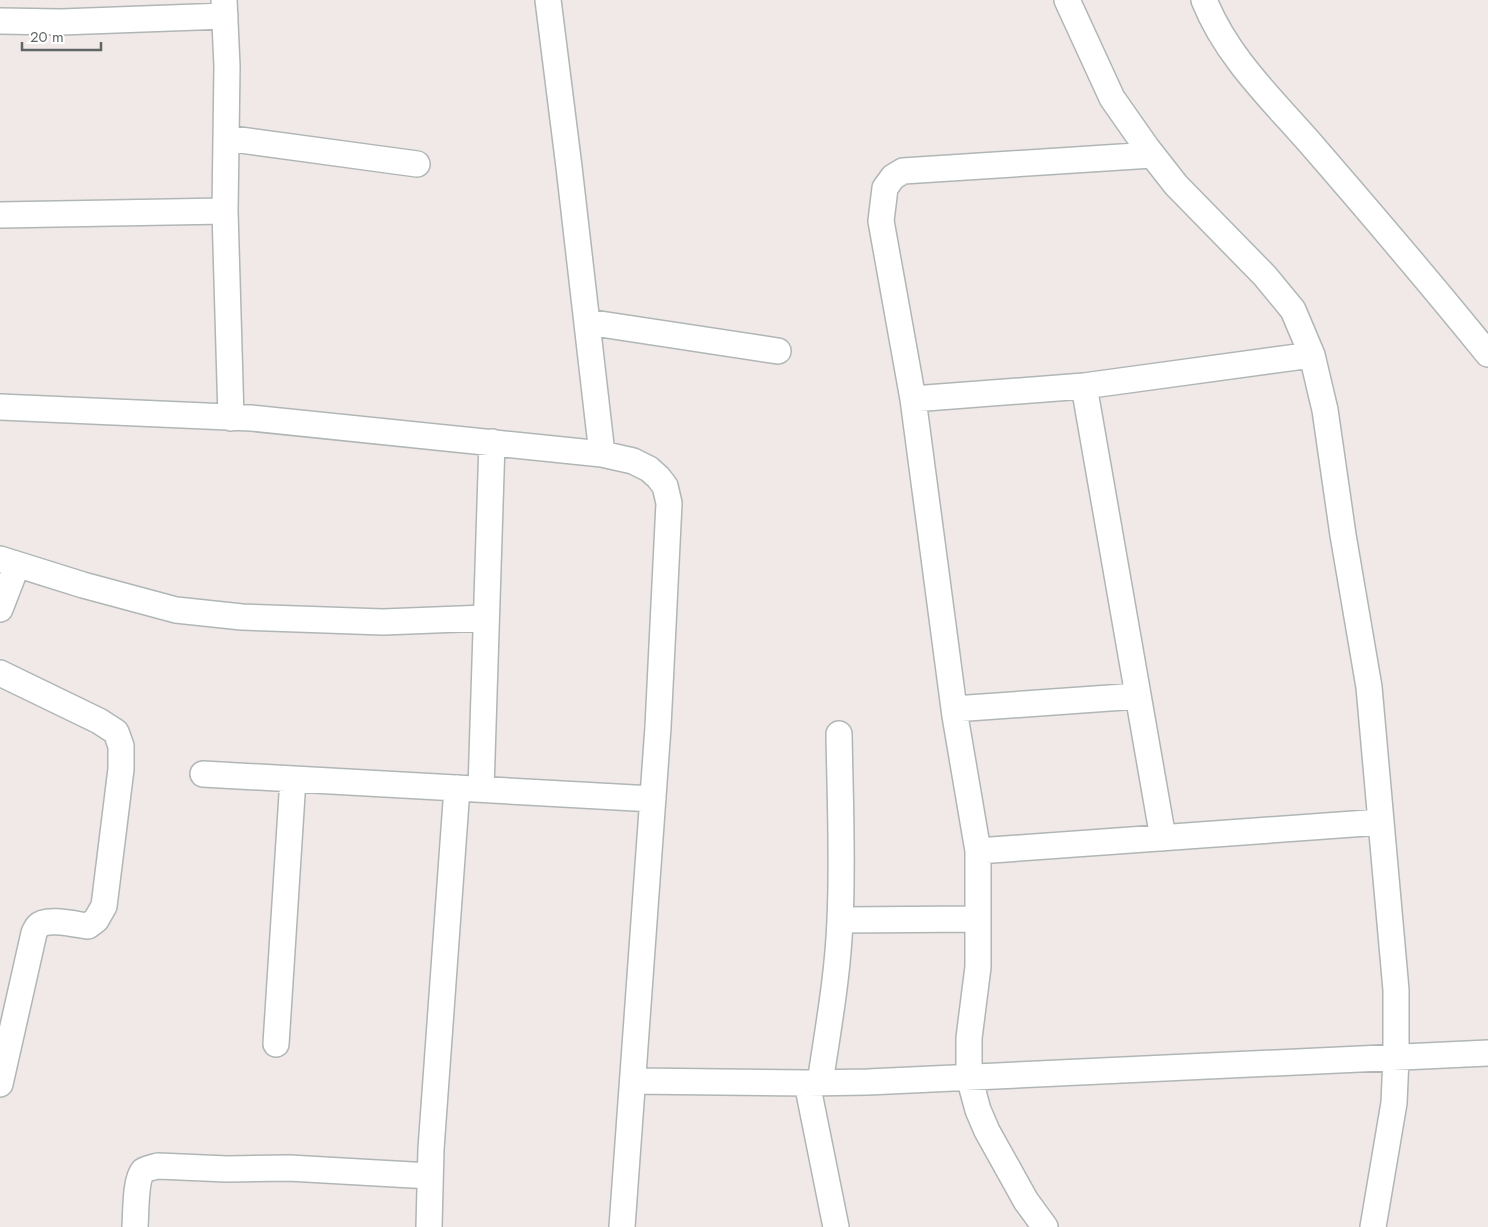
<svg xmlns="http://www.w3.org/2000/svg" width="1488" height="1227" viewBox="0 0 1488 1227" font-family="Jost,sans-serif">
<rect width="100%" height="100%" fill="#f0e9e8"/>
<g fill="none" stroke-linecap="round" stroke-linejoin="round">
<defs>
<path id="minor" d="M224,0L227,66L225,211L231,418
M548,0L569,167L602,454
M1067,0L1112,98L1147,148L1176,185L1265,276L1293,310L1312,355L1325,410L1343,535L1369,687L1396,990V1058L1394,1103L1373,1227
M1204,0C1228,60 1276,103 1317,151C1375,218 1432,285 1488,354
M0,21L61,22L225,16
M226,138L417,164
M0,215L225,211
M587,322L778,351
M1084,386L1163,838
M913,399L1084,386L1312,355
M0,407L251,418L602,454L633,461L649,469L658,477L665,486L669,503L658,727L622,1227
M0,559L83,585L176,610L242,617L383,622L486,618
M0,609L17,565
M0,673L99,721L116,732L121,746V769L104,906L96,920L88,926C78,925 46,917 38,926C36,928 35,931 34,933L0,1084
M954,709L1138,696
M203,774L653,799
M481,789L492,442
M978,851L1381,822
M840,920L978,919
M276,1044L293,779
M633,1081L807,1083L868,1082L1488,1053
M807,1083L836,1227
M820,1083C828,1029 838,975 840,920C843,858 840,796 839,734
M135,1227C136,1215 135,1180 143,1171C147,1168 154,1167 158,1166L227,1169L289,1168L430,1176
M429,1227L431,1149L457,788
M1045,1227L1026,1201L987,1131L978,1110L969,1077V1038L978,967V851L955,716L913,399L881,221L885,188L893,177L903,171L1152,155"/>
</defs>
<use href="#minor" stroke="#b0b6b6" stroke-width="28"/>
<use href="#minor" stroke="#fff" stroke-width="25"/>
</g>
<path d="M22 42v8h79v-8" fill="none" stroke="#5f6766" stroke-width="2.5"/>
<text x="30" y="42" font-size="15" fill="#5f6766" stroke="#ffffff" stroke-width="4" paint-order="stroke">20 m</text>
</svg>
